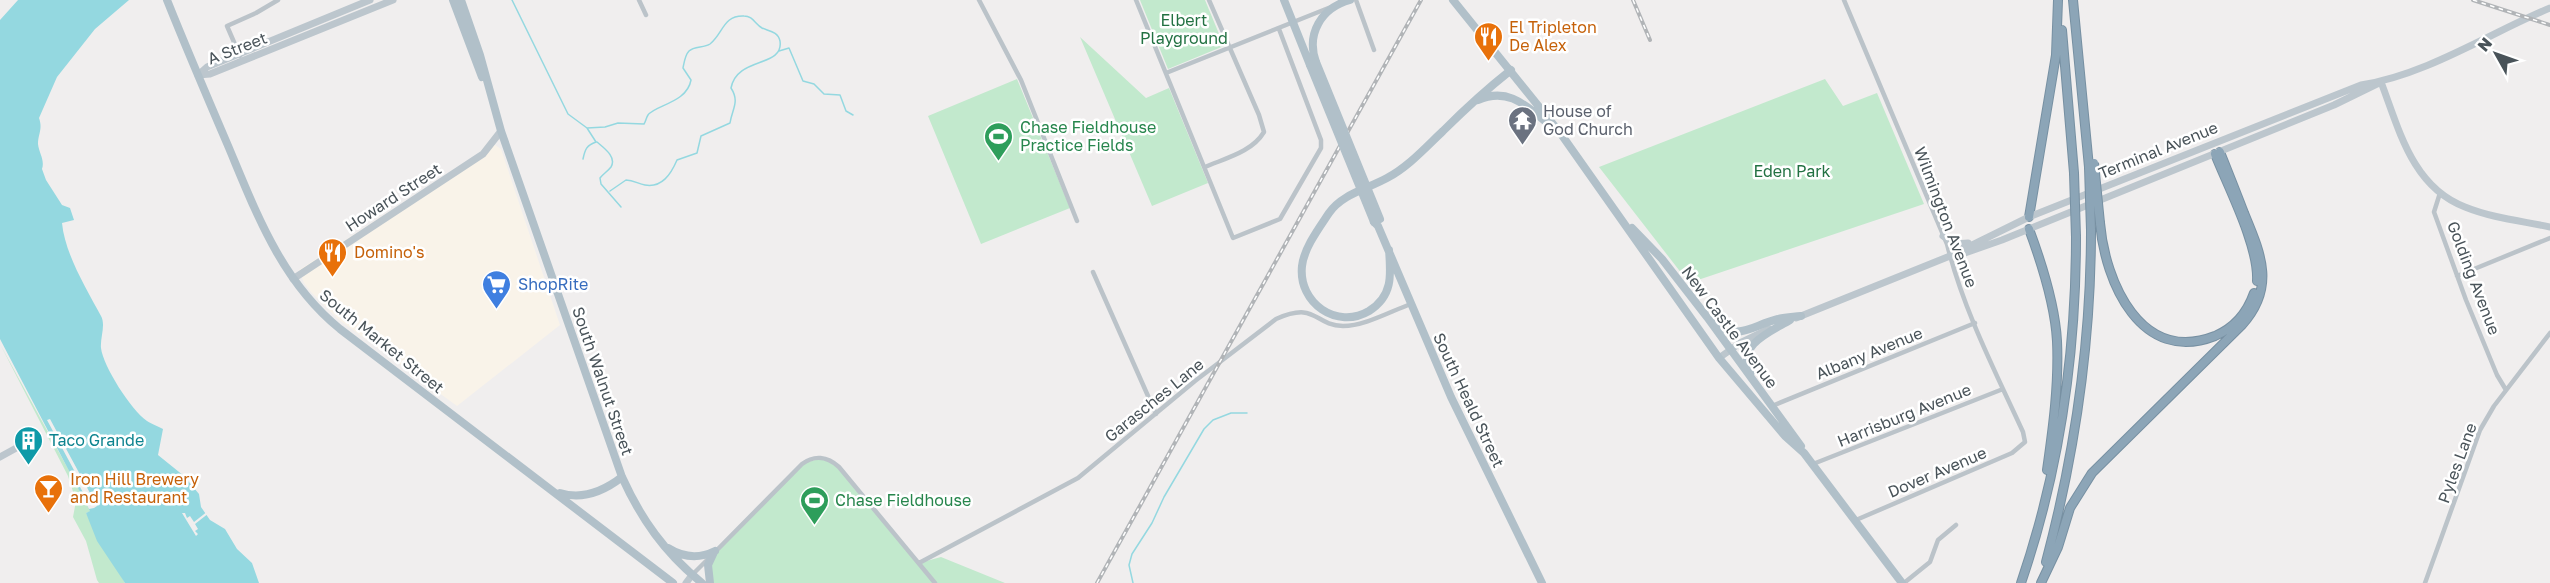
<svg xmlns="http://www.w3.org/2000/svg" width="2550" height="583" viewBox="0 0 2550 583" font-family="'Golos Text',sans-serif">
<rect width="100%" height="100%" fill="#f0eeee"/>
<path fill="#f9f3e9" d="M489,141L501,149L560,325L457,406L338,319L311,292L304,283L299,270L478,154Z"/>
<path fill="#c2e9cd" d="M1140,0H1205L1224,46L1168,69Z
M1080,37L1146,98L1169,88L1208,183L1152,206Z
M1017,79L1070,208L981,244L928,116Z
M1825,79L1843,106L1877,93L1924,204L1689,283L1599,167Z
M0,344L91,511L86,513L125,583H99L97,580L86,541L73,517L76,501L68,476Z
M821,458L835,464L919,563L941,557L1005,583H710L709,560L802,464Z"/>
<path fill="#94d8e0" d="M18,0H129L95,29L57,77L39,118C43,129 38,134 38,144C39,153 45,160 42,169L46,180L62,205L70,208L74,220L62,223C65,254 86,288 101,316C106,325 100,338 101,348C103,366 131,410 147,421C151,424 158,426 163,429L158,455L184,476L199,494L201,507L210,520L225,529L237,549L252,563L259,583H125L97,541L86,513L90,511L0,339V20Z"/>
<path fill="#f0eeee" d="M50,419L97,506L94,508L89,509L84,499L86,498L73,474L75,472L47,420Z
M208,511L209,513L195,524L198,529L195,531L198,534L196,536L182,513H185L187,518L190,516L194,522Z"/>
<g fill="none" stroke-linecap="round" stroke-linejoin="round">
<path stroke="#94d8e0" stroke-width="1.5" d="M512,0L568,114L587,128L596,142C587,145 585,149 583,159
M779,51L789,48L803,81L814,84L824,94L840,95L846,111L853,115
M587,128L605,127L618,123L644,124C646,121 646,118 648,115C655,105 687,103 691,80L683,68C684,63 685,55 689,51C694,46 704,48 710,44C723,34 723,15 744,16C753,16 755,24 762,28C768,31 778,31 780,41C784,68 737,56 731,88C740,102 732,109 730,123L701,136L697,153L677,160C671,174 662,188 645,185C638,184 634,180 626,180L610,191
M597,142C604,148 617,157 611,167C608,171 603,174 600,178L601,184L621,207
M1133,583L1129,565L1132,554L1152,523L1164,497L1204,429L1213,420L1231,413H1247"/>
<defs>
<path id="highway" d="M2073,0L2089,167
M2062,30L2074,173
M2215,154C2228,187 2259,246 2257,281
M2029,217L2056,55L2058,0
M2100,223C2105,282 2141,365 2215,336C2234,328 2247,313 2254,293
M2029,229C2042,264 2055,304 2057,341C2059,384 2053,428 2047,470
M2046,562C2075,453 2091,344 2091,230
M2021,583C2059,472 2076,354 2076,237
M2041,583L2058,547L2070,508L2092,473L2242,325C2276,287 2261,254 2244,213C2236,192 2228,172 2220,152"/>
</defs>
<use href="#highway" stroke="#7790a2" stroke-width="10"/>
<path stroke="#bbc3c9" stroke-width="4.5" d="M639,0L646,15
M979,0L1021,80L1077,221
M1136,0L1233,238L1280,219L1321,148V140L1279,29
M1356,0L1374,50
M1844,0L1947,244C1963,309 1995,371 2023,432L2025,442L2012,453L1856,520
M240,56L227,26L256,13L278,0
M1166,73L1331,7
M1205,167C1226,158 1252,152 1264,132L1259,115L1209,0
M2440,193L2434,212L2466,300L2497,375L2506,390
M1093,272L1156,414
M2457,276L2550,238
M1772,406L1975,323
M1813,464L2003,389
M715,552L802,464C814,455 827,456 839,467L935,583
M919,563L1078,478L1195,381L1276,319C1317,301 1313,325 1343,326C1365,326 1391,311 1411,304
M692,575L709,558
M1904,583L1930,562L1938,540L1956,525
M2425,583L2480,430L2494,406L2550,333"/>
<path stroke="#bcc6cd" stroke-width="7" d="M198,75L210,74L393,0
M198,75L207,67L370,0
M2381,82C2399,129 2412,187 2465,207C2492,218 2522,221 2550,227
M1943,236L1954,244L1968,243
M1962,254L2002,240L2334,105L2379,83
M293,279L483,154L501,131
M1796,318L1950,256L2029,217L2361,85C2426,75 2490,33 2550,8
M1719,358L1740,343L1769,329
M0,457L29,441
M686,583L692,575"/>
<path stroke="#b1c0c9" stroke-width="8" d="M167,0C187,50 208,99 229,148C257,215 282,282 340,329L673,583
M453,0L482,77
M461,0L480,55L501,131L622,477C641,519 665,553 702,583
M1284,0L1310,65
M1453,0L1561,134L1719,358L1785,436L1804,453L1902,583
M1316,62C1306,34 1321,8 1350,0
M1478,100C1510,86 1528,108 1551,126
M1374,222L1378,226L1451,397L1542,583
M1632,228L1662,259L1707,317L1801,446
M1389,250C1391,275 1393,296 1369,311C1337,330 1298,303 1302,266C1304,248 1319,228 1329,213C1342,194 1367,189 1387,178C1408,167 1425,148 1443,131C1464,110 1487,89 1511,70
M1712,321C1740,342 1750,326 1778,319C1785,317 1793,317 1801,316
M1751,372C1735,345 1772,331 1790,320
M560,493C583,500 604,491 622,477
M668,548C684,558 699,559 715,551
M710,583L708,565L714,552"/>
<use href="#highway" stroke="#8ca5b7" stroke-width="8"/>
<defs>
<path id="rail" d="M1633,0L1650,40
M2473,0L2550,25
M1097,583L1421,0"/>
</defs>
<use href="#rail" stroke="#b1b4b7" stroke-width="4"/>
<use href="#rail" stroke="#fff" stroke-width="1.5" stroke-dasharray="4.5" stroke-linecap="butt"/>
<defs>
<path id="highway-bridge" d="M2094,163L2100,223
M2089,167L2091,230
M2074,173L2076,237"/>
</defs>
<use href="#highway-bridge" stroke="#7790a2" stroke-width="10" stroke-linecap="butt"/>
<path stroke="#b1c0c9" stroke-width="8" d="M1316,62L1380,219
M1310,65L1374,222"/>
<use href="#highway-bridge" stroke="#8ca5b7" stroke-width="8"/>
</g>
<defs>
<symbol id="restaurant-pin" viewBox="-11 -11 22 30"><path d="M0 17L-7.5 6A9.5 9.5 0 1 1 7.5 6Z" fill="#e8710a" stroke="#fff"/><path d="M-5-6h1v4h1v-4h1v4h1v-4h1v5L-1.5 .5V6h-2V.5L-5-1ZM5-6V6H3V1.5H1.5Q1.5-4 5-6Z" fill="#fff"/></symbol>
<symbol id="temple-pin" viewBox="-11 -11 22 30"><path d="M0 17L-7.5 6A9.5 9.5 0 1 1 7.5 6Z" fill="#6b7280" stroke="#fff"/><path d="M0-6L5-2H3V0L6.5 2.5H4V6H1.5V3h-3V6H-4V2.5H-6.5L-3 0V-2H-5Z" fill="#fff"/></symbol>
<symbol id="stadium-pin" viewBox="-11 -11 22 30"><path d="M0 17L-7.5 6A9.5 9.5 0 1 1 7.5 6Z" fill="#2e9e5b" stroke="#fff"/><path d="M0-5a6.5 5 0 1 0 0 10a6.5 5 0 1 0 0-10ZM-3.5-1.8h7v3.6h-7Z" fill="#fff"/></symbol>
<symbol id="supermarket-pin" viewBox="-11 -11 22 30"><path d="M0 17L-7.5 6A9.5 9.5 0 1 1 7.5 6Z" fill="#3f7fe0" stroke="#fff"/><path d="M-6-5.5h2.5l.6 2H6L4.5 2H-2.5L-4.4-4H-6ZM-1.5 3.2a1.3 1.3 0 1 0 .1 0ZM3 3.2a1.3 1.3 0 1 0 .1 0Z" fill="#fff"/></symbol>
<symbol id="building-pin" viewBox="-11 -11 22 30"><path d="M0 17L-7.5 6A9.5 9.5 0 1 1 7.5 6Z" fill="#0f9aa8" stroke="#fff"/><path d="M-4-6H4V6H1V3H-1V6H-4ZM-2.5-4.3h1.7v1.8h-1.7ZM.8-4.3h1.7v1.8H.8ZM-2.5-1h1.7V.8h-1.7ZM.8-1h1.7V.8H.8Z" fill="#fff"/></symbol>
<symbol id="bar-pin" viewBox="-11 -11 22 30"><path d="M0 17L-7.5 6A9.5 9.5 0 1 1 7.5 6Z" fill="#e8710a" stroke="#fff"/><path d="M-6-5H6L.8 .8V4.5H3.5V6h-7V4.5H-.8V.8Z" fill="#fff"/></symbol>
</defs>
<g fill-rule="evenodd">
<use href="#restaurant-pin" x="1472" y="20" width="33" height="45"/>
<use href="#temple-pin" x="1506" y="104" width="33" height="45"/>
<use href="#stadium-pin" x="982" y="120" width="33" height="45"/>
<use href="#restaurant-pin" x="316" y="236" width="33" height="45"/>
<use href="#supermarket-pin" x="480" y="268" width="33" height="45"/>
<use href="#building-pin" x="12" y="424" width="33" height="45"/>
<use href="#bar-pin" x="32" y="472" width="33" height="45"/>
<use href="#stadium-pin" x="798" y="484" width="33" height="45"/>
</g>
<g text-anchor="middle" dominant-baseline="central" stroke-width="5" stroke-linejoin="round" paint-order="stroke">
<g font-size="16" fill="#227142" stroke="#fff">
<text x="1184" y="20">Elbert<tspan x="1184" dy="18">Playground</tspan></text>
<text x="1792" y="171">Eden Park</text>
</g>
<g font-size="16" fill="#c56008" stroke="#fff" text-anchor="start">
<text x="1509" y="27">El Tripleton<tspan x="1509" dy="18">De Alex</tspan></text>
<text x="354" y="252">Domino's</text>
<text x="70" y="479">Iron Hill Brewery<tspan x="70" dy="18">and Restaurant</tspan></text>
</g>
<g font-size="16" fill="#495359" stroke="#fff">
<text transform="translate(237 48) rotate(-21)">A Street</text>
<text transform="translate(2158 150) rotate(-22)">Terminal Avenue</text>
<text transform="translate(393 197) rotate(-33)">Howard Street</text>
<text transform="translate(1946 217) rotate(69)">Wilmington Avenue</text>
<text transform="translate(2474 278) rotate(69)">Golding Avenue</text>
<text transform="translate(1730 327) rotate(53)">New Castle Avenue</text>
<text transform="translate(382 341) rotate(39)">South Market Street</text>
<text transform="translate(1869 353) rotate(-22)">Albany Avenue</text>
<text transform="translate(603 381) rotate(71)">South Walnut Street</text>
<text transform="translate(1154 400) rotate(-39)">Garasches Lane</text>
<text transform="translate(1469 400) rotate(65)">South Heald Street</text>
<text transform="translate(1904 415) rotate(-22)">Harrisburg Avenue</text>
<text transform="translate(2457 463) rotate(-70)">Pyles Lane</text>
<text transform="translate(1937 472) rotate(-23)">Dover Avenue</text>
</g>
<g font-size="16" fill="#5b616d" stroke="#fff" text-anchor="start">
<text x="1543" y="111">House of<tspan x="1543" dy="18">God Church</tspan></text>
</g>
<g font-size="16" fill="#27864d" stroke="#fff" text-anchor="start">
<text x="1020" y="127">Chase Fieldhouse<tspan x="1020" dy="18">Practice Fields</tspan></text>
<text x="835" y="500">Chase Fieldhouse</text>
</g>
<g font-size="16" fill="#366cbe" stroke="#fff" text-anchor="start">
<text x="518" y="284">ShopRite</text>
</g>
<g font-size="16" fill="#0d838f" stroke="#fff" text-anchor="start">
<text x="49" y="440">Taco Grande</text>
</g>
</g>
<g transform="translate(2496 54) rotate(310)" stroke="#ffffff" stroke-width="4.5" paint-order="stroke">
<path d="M0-4.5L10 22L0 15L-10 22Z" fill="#495359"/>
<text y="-9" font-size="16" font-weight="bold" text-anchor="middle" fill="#495359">N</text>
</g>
</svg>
